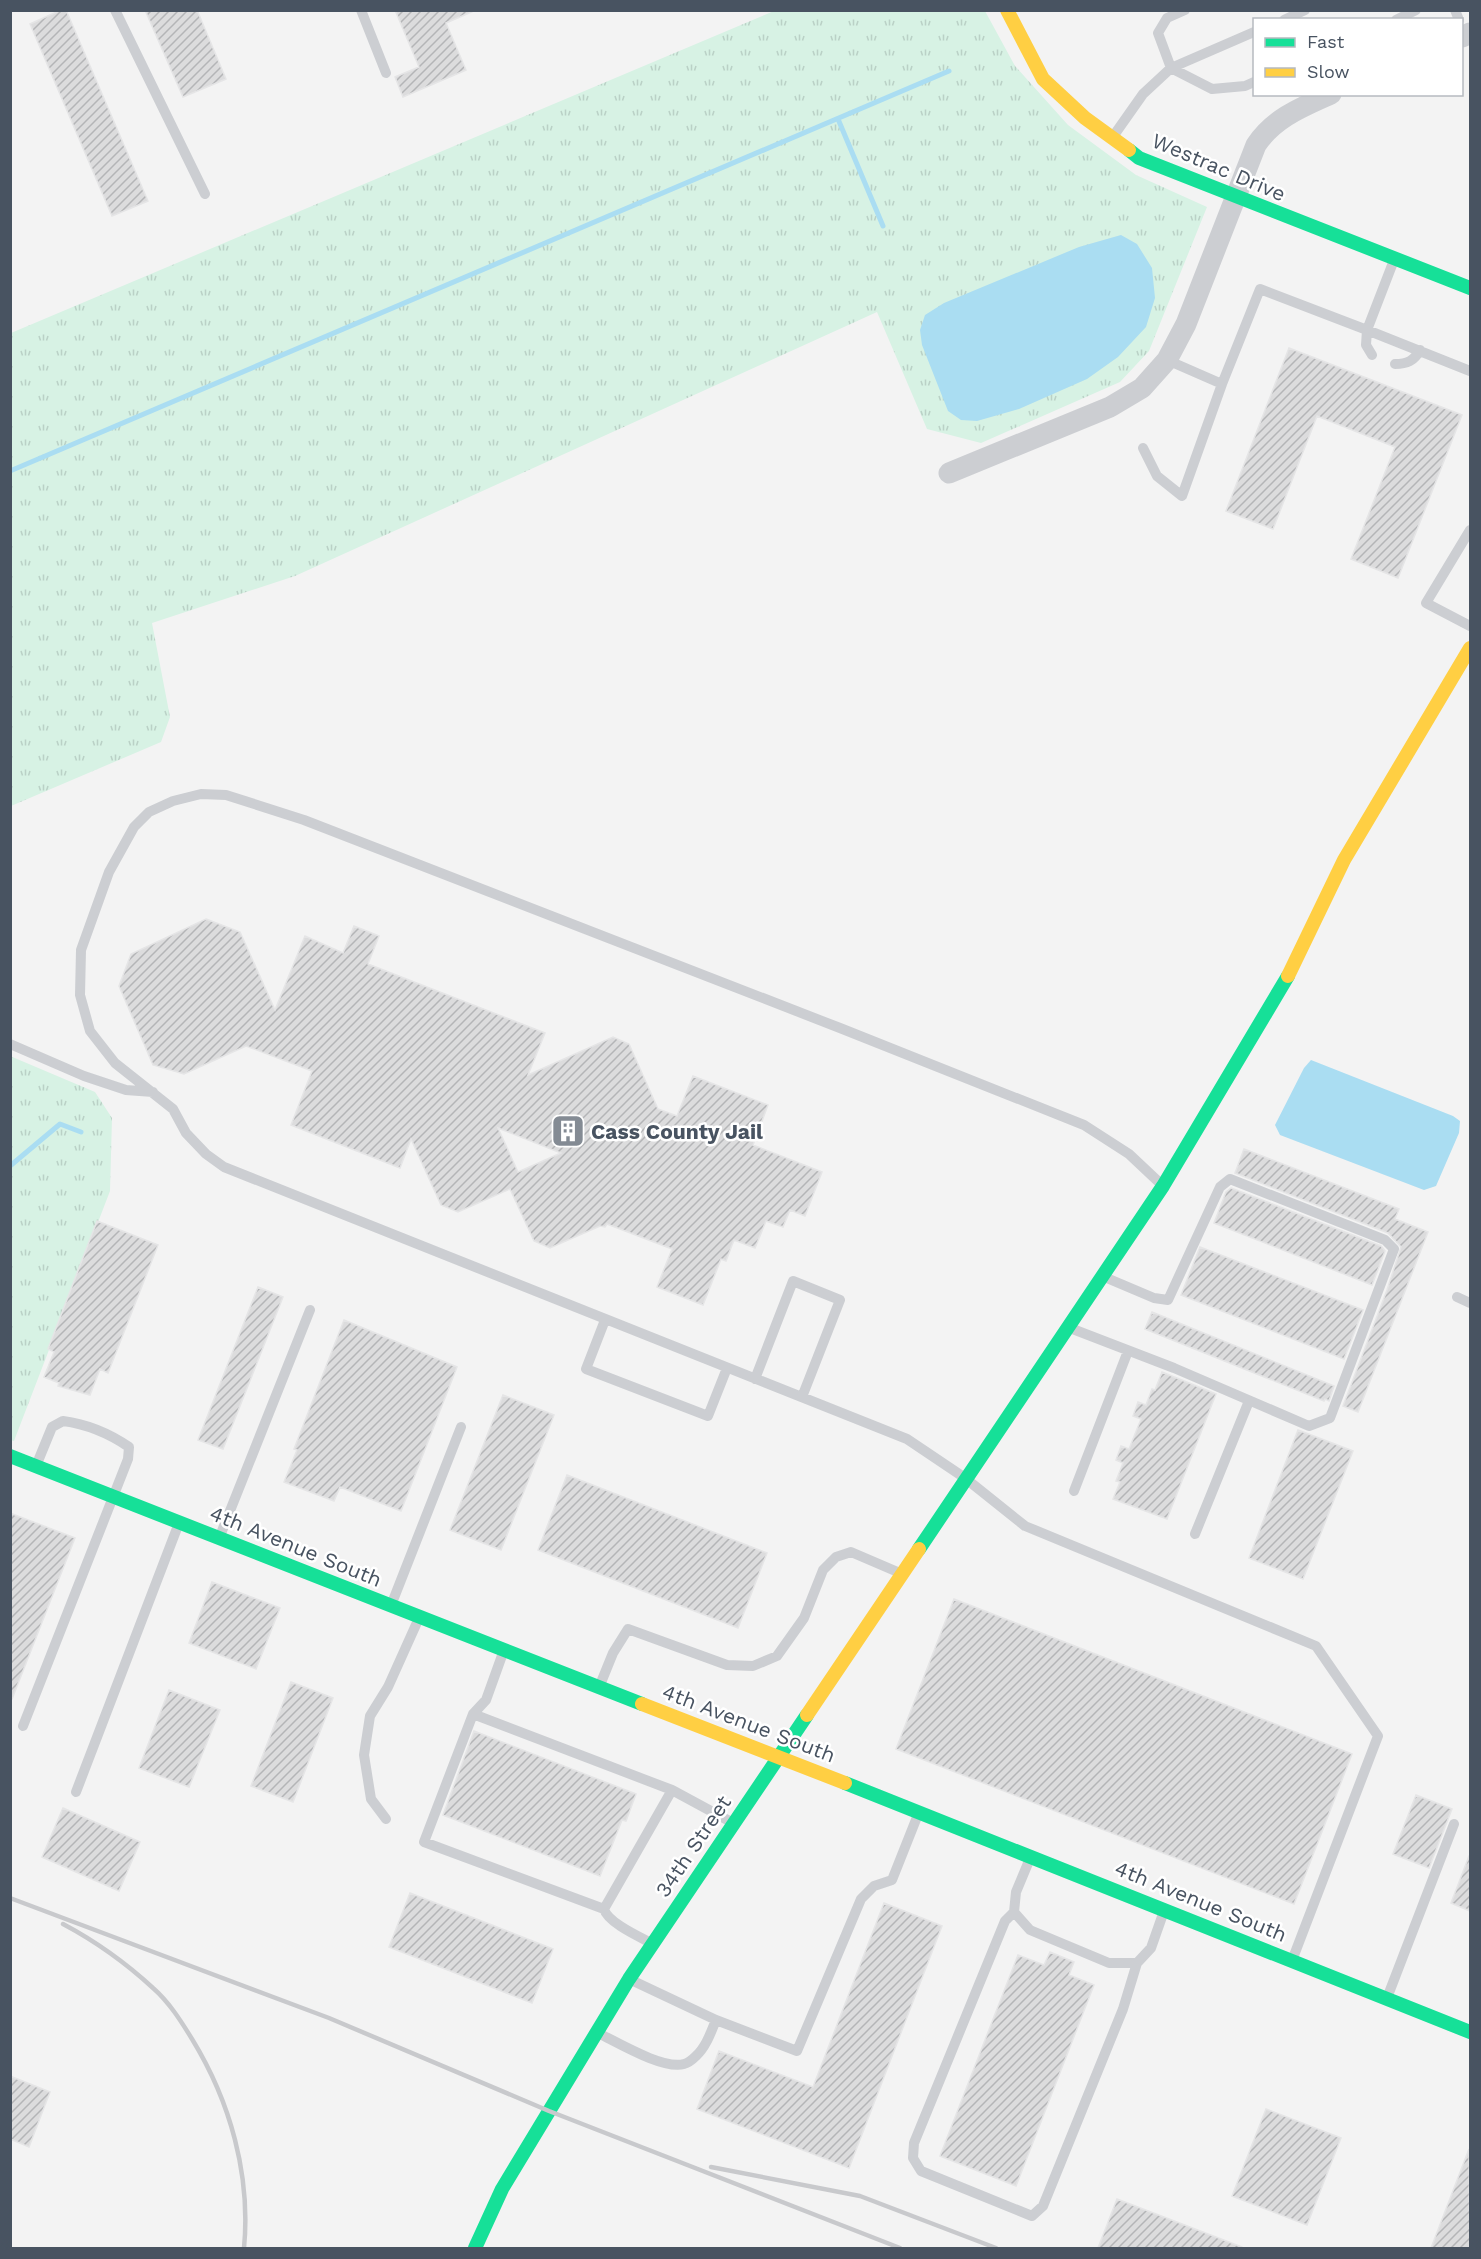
<svg xmlns="http://www.w3.org/2000/svg" width="1481" height="2259" viewBox="0 0 1481 2259" font-family="'Work Sans',sans-serif">
<defs>
<pattern id="grass-tufts" width="24" height="20" patternUnits="userSpaceOnUse" patternTransform="scale(1.5)"><rect width="24" height="20" fill="#d7f2e4"/><path d="M3 7l-1-3M5 7V3M7 7l1-3M15 17l-1-3M17 17v-4M19 17l1-3" fill="none" stroke="#bad1c6"/></pattern>
<pattern id="building-hatch" width="6" height="6" patternUnits="userSpaceOnUse" patternTransform="scale(1.5)"><rect width="6" height="6" fill="#dcdcdd"/><path d="M-1 1l2-2M0 6l6-6M5 7l2-2" fill="none" stroke="#b4b5b7"/></pattern>
</defs>
<rect width="100%" height="100%" fill="#f3f3f3"/>
<path fill="url(#grass-tufts)" d="M774,11H985L1015,66L1068,125L1136,175L1207,207L1149,351L1120,382L981,443L927,429L877,312L295,576L152,623L170,717L161,742L11,806V333Z
M10,1056L95,1092L112,1118L110,1191L14,1441L10,1440Z"/>
<path fill="#aaddf2" d="M1121,235L1137,244L1152,268L1155,298L1146,327L1118,357L1087,379L1019,409L977,421L961,420L948,411L922,345L920,330L925,315L944,303L1079,247Z
M1311,1060L1453,1116L1460,1121L1459,1133L1436,1186L1424,1190L1280,1135L1275,1125L1304,1068Z"/>
<g fill="none" stroke-linecap="round" stroke-linejoin="round">
<path stroke="#aaddf2" stroke-width="5" d="M838,119L883,226
M10,471L949,71
M10,1166L60,1124L81,1132"/>
</g>
<path fill="url(#building-hatch)" stroke="#e5e5e6" stroke-width="1.5" fill-rule="evenodd" d="M61,10H66L148,201L112,216L30,24Z
M145,10H197L226,79L183,97Z
M395,10H476L446,23L466,70L403,97L395,77L419,67Z
M1289,348L1462,415L1398,578L1351,559L1395,447L1317,416L1273,529L1226,511Z
M206,919L240,932L275,1010L305,936L343,953L354,926L379,936L368,964L545,1033L528,1075L613,1037L629,1044L658,1109L677,1116L693,1076L768,1105L753,1145L822,1172L805,1216L790,1210L783,1227L766,1221L755,1248L734,1240L726,1261L721,1259L703,1305L657,1287L672,1249L607,1224L605,1227L600,1226L550,1248L534,1241L510,1189L458,1212L441,1205L411,1139L400,1168L291,1125L312,1071L246,1046L184,1074L153,1065L119,986L131,954ZM498,1128L561,1153L518,1172Z
M1244,1149L1399,1209L1395,1219L1428,1232L1358,1412L1343,1406L1387,1290L1401,1247L1388,1233L1235,1173Z
M1231,1188L1381,1246L1385,1251L1372,1285L1214,1223L1226,1192Z
M97,1221L158,1245L108,1373L100,1369L90,1395L58,1386L59,1383L44,1377L54,1352L48,1349Z
M1200,1247L1363,1310L1344,1359L1181,1295Z
M258,1287L283,1297L223,1449L198,1440Z
M1152,1312L1334,1386L1329,1401L1325,1399L1324,1401L1145,1329Z
M344,1320L457,1367L401,1511L340,1487L334,1501L284,1482L297,1450L294,1449Z
M1162,1372L1216,1394L1167,1519L1113,1499L1120,1482L1116,1481L1123,1463L1116,1460L1121,1446L1129,1449L1141,1419L1133,1416L1138,1402L1146,1405L1152,1389L1155,1390Z
M503,1395L554,1415L501,1550L450,1530Z
M1298,1430L1353,1451L1303,1579L1249,1558Z
M567,1475L767,1553L738,1628L538,1550Z
M10,1513L75,1538L12,1699H10Z
M212,1582L280,1608L256,1669L189,1643Z
M954,1599L1352,1754L1294,1904L896,1749Z
M291,1682L333,1698L293,1802L251,1786Z
M169,1690L220,1710L189,1787L139,1768Z
M474,1731L636,1794L626,1821L622,1820L600,1876L443,1815Z
M1416,1795L1452,1809L1429,1868L1393,1854Z
M63,1808L140,1842L119,1891L42,1857Z
M1469,1856H1470V1911L1451,1903Z
M410,1893L553,1949L532,2003L389,1947Z
M884,1903L942,1926L849,2168L697,2109L719,2051L813,2087Z
M1050,1952L1074,1962L1069,1975L1094,1985L1016,2186L940,2156L1018,1955L1044,1965Z
M10,2076L50,2092L29,2147L10,2139Z
M1266,2109L1341,2138L1307,2225L1232,2196Z
M1469,2149L1470,2248H1431Z
M1117,2199L1242,2247V2248H1098Z"/>
<g fill="none" stroke-linecap="round" stroke-linejoin="round">
<path stroke="#ccced2" stroke-width="10" d="M115,10L205,194
M361,10L386,73
M1185,10L1167,18L1158,33L1171,68L1212,89L1245,86L1254,82
M1455,10L1459,20
M1284,20L1305,10
M1396,20L1416,10
M1112,138L1143,94L1171,68L1254,32
M1394,260L1367,330L1470,371
M1167,360L1222,384
M1395,364C1407,364 1414,361 1420,350
M1143,448L1157,476L1182,496L1222,384L1260,289L1367,330L1366,345L1372,355
M1470,530L1426,603L1470,626
M10,1044L84,1076L126,1090L153,1092
M1163,1186L1129,1154L1084,1125L840,1028L304,820L226,795L201,794L173,801L149,812L134,827L109,872L81,950L80,995L90,1031L115,1063L173,1109L186,1133L206,1154L224,1167L907,1439L965,1478L1025,1526L1316,1646L1378,1736L1293,1958
M1457,1297L1470,1303
M605,1320L586,1369L708,1416L727,1368
M1070,1328L1174,1368L1309,1426L1330,1418L1394,1249L1385,1240L1230,1179L1220,1187L1168,1300L1154,1298L1102,1276
M755,1379L793,1281L840,1300L802,1397
M1074,1491L1128,1351
M1195,1534L1249,1401
M220,1536L310,1310
M392,1603L461,1427
M504,1650L486,1700L473,1714L424,1842L604,1909
M600,1685L613,1653L628,1629L727,1665L753,1666L777,1656L804,1618L823,1570L836,1557L851,1552L900,1573
M473,1714L672,1790L733,1823
M23,1726L128,1459L129,1447C110,1434 86,1424 63,1421L52,1427L36,1466
M76,1792L179,1523
M386,1819L371,1799L364,1755L370,1716L388,1687L419,1618
M1031,1856L1016,1892L1014,1912L1030,1930L1109,1963H1137L1151,1948L1164,1911
M1014,1912L1005,1921L914,2143L913,2158L921,2171L1032,2216L1043,2206L1123,2009L1137,1963
M653,1944C640,1937 608,1923 604,1909L672,1790
M629,1979L716,2020L797,2051L861,1899L874,1886L892,1880L919,1812
M1387,1998L1454,1824
M598,2033C617,2042 663,2070 684,2064C688,2063 694,2058 696,2056C706,2047 711,2032 716,2020"/>
<path stroke="#ccced2" stroke-width="21" d="M1462,37L1470,33
M949,473L1110,407L1142,388L1167,360L1186,324L1256,145C1274,118 1302,107 1331,94"/>
<path stroke="#16e098" stroke-width="14" d="M1129,150L1139,158L1470,288
M10,1456L642,1704
M919,1549L1163,1186L1288,976
M845,1783L1470,2032
M475,2248L502,2189L629,1979L807,1715"/>
<path stroke="#ffcf43" stroke-width="14" d="M1007,10L1043,79L1085,118L1129,150
M1288,976L1344,860L1470,648
M642,1704L845,1783
M807,1715L919,1549"/>
<path stroke="#c8c9cc" stroke-width="4.5" d="M10,1898L329,2018L549,2111L900,2248
M63,1924C95,1941 127,1964 153,1988C169,2002 181,2021 192,2039C230,2101 251,2175 244,2248
M711,2167L860,2196L996,2248"/>
</g>
<defs>
<symbol id="building-square" viewBox="-11 -11 22 22"><rect x="-9" y="-9" width="18" height="18" rx="4" fill="#848b94" stroke="#fff"/><path d="M-4-6H4V6H1V3H-1V6H-4ZM-2.5-4.3h1.7v1.8h-1.7ZM.8-4.3h1.7v1.8H.8ZM-2.5-1h1.7V.8h-1.7ZM.8-1h1.7V.8H.8Z" fill="#fff"/></symbol>
</defs>
<g fill-rule="evenodd">
<use href="#building-square" x="549" y="1112" width="38" height="38"/>
</g>
<g text-anchor="middle" dominant-baseline="central" stroke-width="5" stroke-linejoin="round" paint-order="stroke">
<g font-size="21" fill="#485361" stroke="#fff">
<text transform="translate(1219 167) rotate(23)">Westrac Drive</text>
<text transform="translate(296 1546) rotate(22)">4th Avenue South</text>
<text transform="translate(749 1723) rotate(21)">4th Avenue South</text>
<text transform="translate(693 1846) rotate(-56)">34th Street</text>
<text transform="translate(1201 1901) rotate(22)">4th Avenue South</text>
</g>
<g font-size="21" font-weight="bold" fill="#485361" stroke="#fff" text-anchor="start">
<text x="591" y="1131">Cass County Jail</text>
</g>
</g>
<rect width="1481" height="2259" fill="none" stroke="#485361" stroke-width="24"/>
<rect x="1253" y="18" width="210" height="78" fill="#ffffff" stroke="#b6bac0" stroke-width="1.5"/>
<rect x="1265" y="38" width="30" height="9" fill="#16e098" stroke="#b6bac0" stroke-width="1.5"/>
<text x="1307" y="48" font-size="18" fill="#485361">Fast</text>
<rect x="1265" y="68" width="30" height="9" fill="#ffcf43" stroke="#b6bac0" stroke-width="1.5"/>
<text x="1307" y="78" font-size="18" fill="#485361">Slow</text>
</svg>
